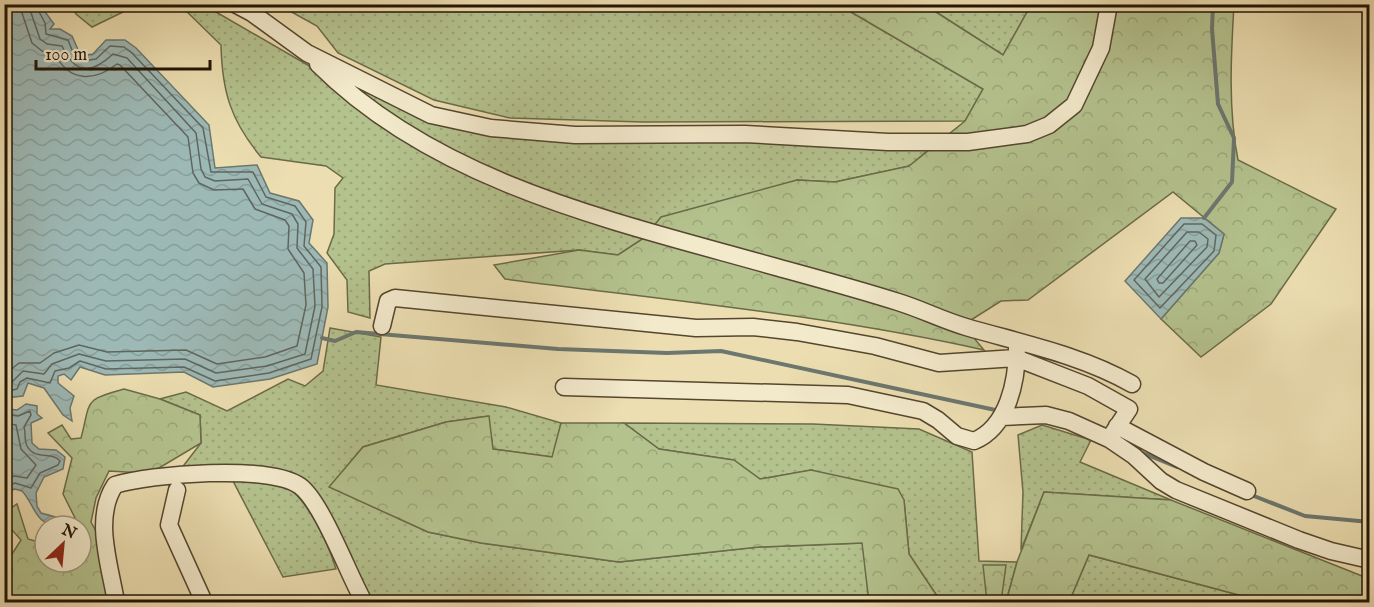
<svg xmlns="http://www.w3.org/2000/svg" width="1374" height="607" viewBox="0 0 1374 607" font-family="'IM FELL English',serif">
<defs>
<pattern id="grass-dots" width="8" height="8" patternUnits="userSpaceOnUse" patternTransform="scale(1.5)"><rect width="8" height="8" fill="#b4c28e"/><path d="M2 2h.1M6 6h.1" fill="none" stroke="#9aa679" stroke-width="1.8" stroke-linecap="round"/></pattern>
<pattern id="forest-crowns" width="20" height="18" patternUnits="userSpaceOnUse" patternTransform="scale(1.5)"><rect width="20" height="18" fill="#b4c28e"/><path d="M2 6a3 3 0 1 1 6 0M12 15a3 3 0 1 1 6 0" fill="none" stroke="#9aa679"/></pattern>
<pattern id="water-waves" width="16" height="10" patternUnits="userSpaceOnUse" patternTransform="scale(1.5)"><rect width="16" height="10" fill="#9db9b6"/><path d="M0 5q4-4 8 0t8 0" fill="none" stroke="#879e9b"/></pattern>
</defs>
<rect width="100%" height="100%" fill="#ecdeb1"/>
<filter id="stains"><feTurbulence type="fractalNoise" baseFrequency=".00333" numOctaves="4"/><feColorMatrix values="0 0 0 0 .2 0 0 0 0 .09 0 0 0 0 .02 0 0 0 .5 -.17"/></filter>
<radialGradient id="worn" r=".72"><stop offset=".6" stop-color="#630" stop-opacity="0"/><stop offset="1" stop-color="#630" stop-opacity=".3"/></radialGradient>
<path fill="url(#grass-dots)" stroke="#6b6b49" stroke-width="1.5" d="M72,5H204L318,71L425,118L496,137L582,142L751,140L929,149L910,166L835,182L797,180L644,238L618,255L579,250L385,264L369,271L370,318L348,312L347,280L327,253L334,234L335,188L343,178L326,166L261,157C231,121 222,92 221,45L181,6L125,11L92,27L76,14Z
M279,5H839L983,89L965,121L643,122L510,118L434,100L338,53L317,26Z
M925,5H1031L1003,55Z
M330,328L381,337L376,385L506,407L561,423L553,457L493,449L488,416L446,422L363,447L330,487L428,532L481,543L619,562L759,547L863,543L869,602H367L300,481L181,469L201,443L200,415L160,399L186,392L227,411L288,379L305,386L323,371Z
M624,423L813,424L919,429L972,452L979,561L1017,562L1006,602H941L909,554L904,500L812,470L760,479L733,460L659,449Z
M1042,425L1091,440L1080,462L1171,500L1044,492L1021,550L1023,492L1018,435Z
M233,481C247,482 267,480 280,484C305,491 329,546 336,569L283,577Z
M1089,555L1265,602H1069Z"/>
<path fill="url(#forest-crowns)" stroke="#6b6b49" stroke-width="1.5" d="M839,5H925L1003,55L1031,5H1234C1231,55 1228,110 1238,160L1336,209L1271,304L1201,357L1161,319L1219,253L1224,234L1173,192L1028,300L1001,301L963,325L984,350C827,315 665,300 505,279L494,265L579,250L618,255L644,238L661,217L797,180L835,182L909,166L965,121L983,89Z
M124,389L160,399L200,415L201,443L159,468L143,473L109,471L96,498L91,522L104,546L112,602H5L9,594L12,569L5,565L21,540L5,522V512L17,504L28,539L45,544V562H81V526H74L75,518L63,494L72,458L48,433L62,425L71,439L81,438C91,400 83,400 124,389Z
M489,416L493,449L552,457L561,423H624L659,449L734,460L760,479L811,470L898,489L904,500L909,554L941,602H869L862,543L759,547L619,562L481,543L428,532L329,487L363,447L446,422Z
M1044,492L1171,500L1362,576H1369V602H1265L1089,555L1069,602H1006L1017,562Z
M983,565H1006L1001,602H987Z"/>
<path fill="url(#water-waves)" stroke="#6c776f" stroke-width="1.5" d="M5,4L40,5L54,24L50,29H60L72,36L79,52L86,55L93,54L106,40H125L136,48L209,125L215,168L257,165L270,193L299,201L313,220L309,243L327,263L328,307L317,364L270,379L213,387L184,372L105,375L80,367L71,380L64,374L58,376V383L74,396L70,408L72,421L63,415L44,388L28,383L23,396L5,398L8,409L17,410L26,404L37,406V414L42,418L31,423L32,443L39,449L56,450L65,457L63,469L44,477L36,493L37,506L41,513L63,519L59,526C35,526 34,503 22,491L15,489L5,493Z
M1181,218H1204L1224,234L1219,253L1161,319L1125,281Z"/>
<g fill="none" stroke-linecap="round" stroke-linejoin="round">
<path stroke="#60665d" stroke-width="1.5" d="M1184,224H1202L1216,235L1214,251L1160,308L1134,280Z
M1187,232H1199L1208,239L1207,247L1159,297L1145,279Z
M1190,241H1195L1197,245L1163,283H1159L1157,279Z
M4,375L19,363H40L54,353L79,345L107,352L186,350L217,364L265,357L297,346L306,305L304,273L288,249L289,226L285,220L255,209L243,189L214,190L199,183L193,173L188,137L120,65L117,64C94,82 69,82 55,54L42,51L32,43L19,4
M4,384L11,383L23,371L44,374L52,364L79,354L106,361L185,359L216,373L267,366L305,354L315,306L313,269L297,248L298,224L292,214L262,204L248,179L215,181L205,177L201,169L196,133L127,58L113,54C90,75 75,74 62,46L47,44L40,39L28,4
M4,392L17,389L20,382L27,378L50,383L55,371L69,368L80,361L106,369L184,367L215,381L269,373L311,359L322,307L321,267L304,246L306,222L295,206L266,197L253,172H211L203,128L132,53L124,47L110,46L96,59L82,61L74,55L68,40L46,34L45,23L35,4
M4,414L18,416L30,411L31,415L24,427C26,433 24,440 27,446C35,461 52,451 60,461L58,465L40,473L31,488L15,483L4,487
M4,423L16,425L21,449L36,465L27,478L14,476L4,479"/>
<path stroke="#6c776f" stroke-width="4" d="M1204,218L1232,182L1234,138L1218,104L1212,29L1213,4
M322,338L335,341L356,332L558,349L667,353L721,351L1000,411
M1140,452L1177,467
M1249,494L1305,516L1370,522"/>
<defs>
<path id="minor" d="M235,4L252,13L307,53L431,115L491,128L575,135L745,134L888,142H968L1027,134L1049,125L1074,105L1101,48L1109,4
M318,64C438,184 617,222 776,267C816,278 857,289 898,302C921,309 942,320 966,327C1021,343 1081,355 1132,384
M382,326L388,301L395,298L696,328L753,327L797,332L875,346L939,363L1016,358L1088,386L1129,409L1109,439L1134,456L1161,481L1176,490L1299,540L1331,551L1370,560
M564,387L848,395L923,411L938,420L957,436L974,441C1008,427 1017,381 1017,348
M1002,417L1046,415L1069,421L1109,439
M1117,426L1204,472L1247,491
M177,490L169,525L204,602
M116,602C110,565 93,518 115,485C150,474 270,464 300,486C322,502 349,576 364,602"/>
</defs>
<use href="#minor" stroke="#54462f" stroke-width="19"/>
<use href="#minor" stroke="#f3eacc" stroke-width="16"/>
</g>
<rect width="1374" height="607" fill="none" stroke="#ecdeb1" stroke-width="24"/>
<rect x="6" y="6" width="1362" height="595" fill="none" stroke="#221404" stroke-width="3"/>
<rect x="12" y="12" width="1350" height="583" fill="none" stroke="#221404" stroke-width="1.5"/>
<g transform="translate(63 544) rotate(26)"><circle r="28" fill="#f3eacc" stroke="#9f947c" stroke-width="1.5"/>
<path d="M0-4.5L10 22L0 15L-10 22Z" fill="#8f2418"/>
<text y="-9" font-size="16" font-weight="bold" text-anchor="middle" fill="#221404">N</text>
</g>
<path d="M36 60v9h174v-9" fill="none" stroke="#221404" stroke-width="3"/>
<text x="45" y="60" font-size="18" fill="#221404" stroke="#f3eacc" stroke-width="4.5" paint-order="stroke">100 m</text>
<rect width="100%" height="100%" filter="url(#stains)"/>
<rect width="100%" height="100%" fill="url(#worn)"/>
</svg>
